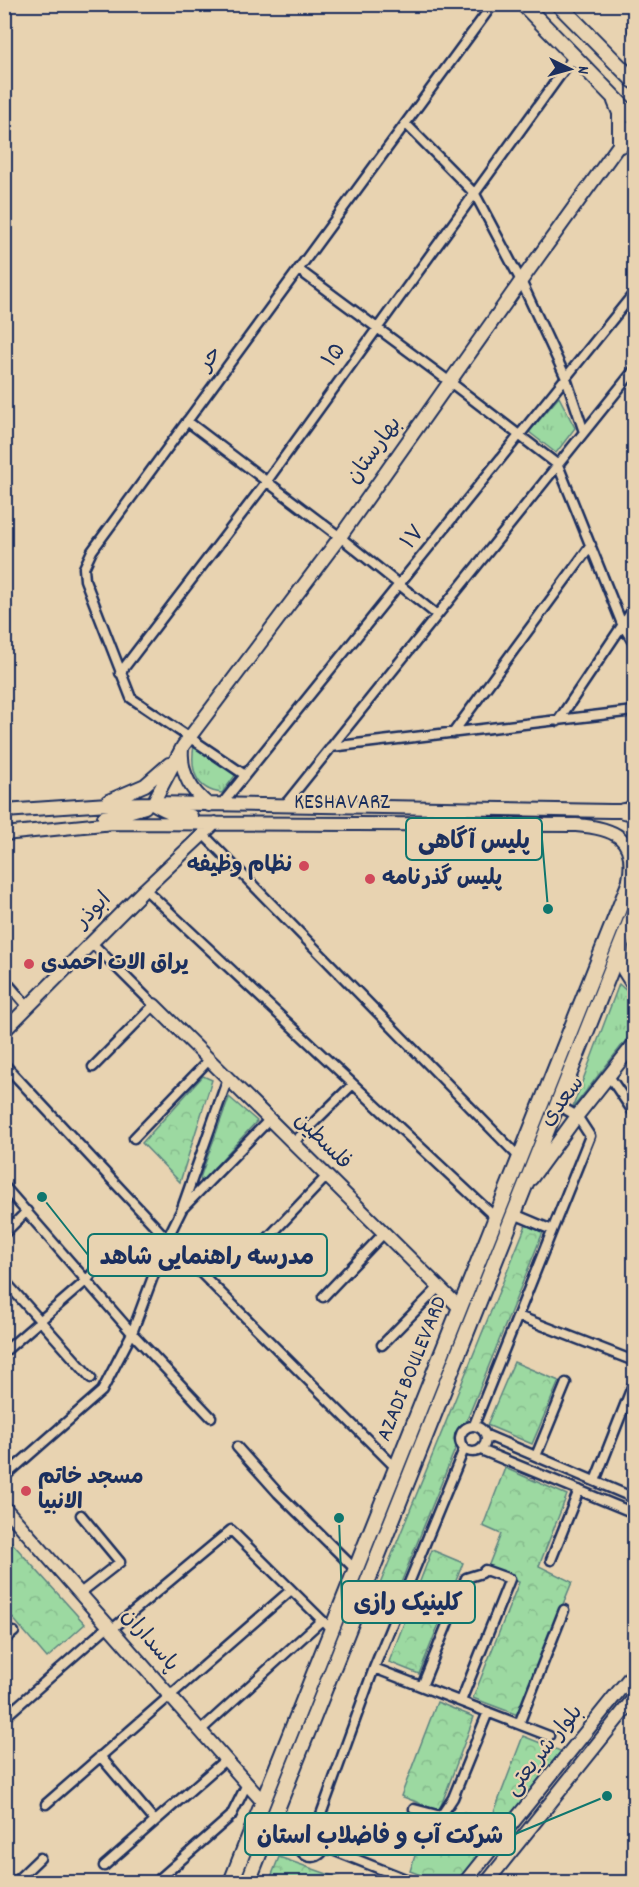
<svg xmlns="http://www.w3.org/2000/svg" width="639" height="1887" viewBox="0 0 639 1887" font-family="Dekko,'Playpen Sans Arabic',sans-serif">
<defs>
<pattern id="grass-tufts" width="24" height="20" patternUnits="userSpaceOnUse" patternTransform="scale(1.5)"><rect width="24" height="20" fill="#9cd9a1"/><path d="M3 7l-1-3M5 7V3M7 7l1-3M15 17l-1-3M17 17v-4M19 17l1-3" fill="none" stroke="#86bb8d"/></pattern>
<pattern id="forest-crowns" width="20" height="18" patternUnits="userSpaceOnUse" patternTransform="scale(1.5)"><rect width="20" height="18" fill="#9cd9a1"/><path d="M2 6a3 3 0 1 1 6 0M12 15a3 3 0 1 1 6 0" fill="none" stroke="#86bb8d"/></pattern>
</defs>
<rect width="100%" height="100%" fill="#e8d3b1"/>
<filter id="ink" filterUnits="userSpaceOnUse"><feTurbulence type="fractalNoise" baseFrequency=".0167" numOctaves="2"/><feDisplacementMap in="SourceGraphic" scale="12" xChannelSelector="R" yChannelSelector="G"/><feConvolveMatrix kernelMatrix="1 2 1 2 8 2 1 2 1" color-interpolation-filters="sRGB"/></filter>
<g filter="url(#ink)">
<path fill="url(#grass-tufts)" stroke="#5c8480" stroke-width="1.5" d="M559,397L575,428L556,453L529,432Z
M194,745L237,773L222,793C195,790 190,769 194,745Z
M619,984L634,998V1030L572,1109Z"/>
<path fill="url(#forest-crowns)" stroke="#5c8480" stroke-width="1.5" d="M203,1076L212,1080L180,1182L142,1143Z
M229,1097L257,1121L201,1182L200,1178Z
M526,1225L543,1232L394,1600L376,1594Z
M514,1362L559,1381L532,1444L487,1425Z
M505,1468L567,1495L539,1566L572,1582L518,1715L473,1698L519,1582L488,1567L501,1534L483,1526Z
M4,1534L85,1624L47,1658L5,1609Z
M432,1550L463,1563L419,1674L389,1662Z
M437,1702L474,1717L439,1811L401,1796Z
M523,1736L563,1752L460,1882H439L410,1871L427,1819L443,1823L464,1812L491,1820Z
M279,1857L350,1882H269Z"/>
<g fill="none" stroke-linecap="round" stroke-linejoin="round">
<defs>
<path id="street" d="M634,31V30
M406,124L475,194L521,281L566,378L584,432
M299,270L450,382L558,465L622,624L634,644
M187,421L340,537L437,615
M120,673L267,481L574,56
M558,721L634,608
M453,733L591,545
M331,747L634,711
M245,775L131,698L85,580L84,568L92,551L493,4
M221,805L634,293
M284,806L634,370
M203,834L520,1158
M145,889L496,1218
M92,943L154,1005L93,1067
M4,979L28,1007
M4,1064L167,1239L396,1468
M609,1076L634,1113
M134,1138L209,1060
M293,1143L353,1084
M4,1186L132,1333L211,1417
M183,1208L269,1120
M514,1214L552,1230
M4,1234L27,1211
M264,1242L327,1176
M4,1280L91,1378
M323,1297L384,1233
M518,1316L634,1361
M382,1345L439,1287
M4,1352L87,1280L113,1248
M474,1425L590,1136L577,1116L558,1105
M460 1439a13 13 0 1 1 26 0a13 13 0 1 1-26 0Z
M486,1435L634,1498
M237,1447L278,1493L356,1570
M481,1450L634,1513
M536,1456L566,1383
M4,1477L102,1391L132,1333L167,1239L181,1211L228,1078
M595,1481L634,1382
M551,1560L579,1490
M79,1594L120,1562L81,1515
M363,1595L399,1608
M111,1630L231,1530L332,1630
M4,1640L14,1632
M374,1668L549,1736
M422,1686L466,1578L482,1573L485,1570L510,1579L461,1701
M4,1718L108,1626
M519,1724L564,1610
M200,1731L322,1620
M100,1756L155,1821
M46,1804L291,1590
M414,1809L441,1816L453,1798L488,1712
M299 1844a13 13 0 1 1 26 0a13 13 0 1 1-26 0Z
M315,1831L374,1668L464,1449
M325,1847L413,1882
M104,1866L225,1760
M15,1882L40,1858
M156,1882L231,1816L247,1784"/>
<path id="secondary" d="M182,749C180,773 191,791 209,805
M108,801L145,785L169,764
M153,803L183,746L340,537L521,281L634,124
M154,804C167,812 176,815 191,816
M4,811L108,804L153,803L611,811H623L630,808
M104,817L121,814L145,807
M4,834L113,823L576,825C614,828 637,837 629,880
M622,944L624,971L634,987
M154,1005L460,1308
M4,1031L145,889L215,823
M531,1179L577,1116L634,1044
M4,1507L263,1802
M465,1882L634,1672
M487,1882L634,1698"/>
<path id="primary" d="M523,4L634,118
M558,4L634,81
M615,101L620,113V145L634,141
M623,811L634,813
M231,1882L634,871
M248,1882L634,912"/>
</defs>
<use href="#street" stroke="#1b2f5e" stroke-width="13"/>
<use href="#secondary" stroke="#1b2f5e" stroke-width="16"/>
<use href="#primary" stroke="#1b2f5e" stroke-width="18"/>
<use href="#street" stroke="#e8d3b1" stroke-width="8"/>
<use href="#secondary" stroke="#e8d3b1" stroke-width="12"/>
<use href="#primary" stroke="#e8d3b1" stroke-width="14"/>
</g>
</g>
<g fill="#d1495b" stroke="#e8d3b1" stroke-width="2">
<circle cx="304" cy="866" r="6"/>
<circle cx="370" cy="879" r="6"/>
<circle cx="29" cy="964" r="6"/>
<circle cx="26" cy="1491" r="6"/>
</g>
<g text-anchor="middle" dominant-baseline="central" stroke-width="4.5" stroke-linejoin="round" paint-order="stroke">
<g font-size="22" fill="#1b2f5e" stroke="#e8d3b1">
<text transform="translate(335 356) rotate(-54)">۱۵</text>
<text transform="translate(211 359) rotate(-54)">حر</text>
<text transform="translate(375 451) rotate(-54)">بهارستان</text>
<text transform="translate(414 538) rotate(-51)">۱۷</text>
<text x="342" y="803">KESHAVARZ</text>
<text transform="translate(94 911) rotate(-45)">ابوذر</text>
<text transform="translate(563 1102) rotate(-52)">سعدی</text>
<text transform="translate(322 1142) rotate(45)">فلسطین</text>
<text transform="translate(413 1369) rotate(-68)">AZADI BOULEVARD</text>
<text transform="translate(149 1641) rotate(49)">پاسداران</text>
<text transform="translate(545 1751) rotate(-51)">بلوار شریعتی</text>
</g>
<g font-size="22" font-weight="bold" fill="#1b2f5e" stroke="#e8d3b1" text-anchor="start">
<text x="292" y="866" text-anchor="end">نظام وظیفه</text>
<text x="382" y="879">پلیس گذرنامه</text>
<text x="41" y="964">یراق الات احمدی</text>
<text x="38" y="1478">مسجد خاتم<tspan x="38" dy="25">الانبیا</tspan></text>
</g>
</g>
<path fill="none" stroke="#0f766e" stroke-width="2" d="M548 909L542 839M42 1197L88 1255M339 1518L342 1602M607 1796L515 1834"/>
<g fill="#0f766e" stroke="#e8d3b1" stroke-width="2">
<circle cx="548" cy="909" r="6"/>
<circle cx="42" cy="1197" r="6"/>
<circle cx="339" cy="1518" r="6"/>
<circle cx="607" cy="1796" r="6"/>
</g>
<g fill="#e8d3b1" stroke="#0f766e" stroke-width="2">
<rect x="406" y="818" width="136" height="42" rx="6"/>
<rect x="88" y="1234" width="239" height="42" rx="6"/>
<rect x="342" y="1581" width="133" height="42" rx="6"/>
<rect x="245" y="1813" width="270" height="42" rx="6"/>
</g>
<g font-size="24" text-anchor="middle" font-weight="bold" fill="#1b2f5e">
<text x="474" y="848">پلیس آگاهی</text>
<text x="207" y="1264">مدرسه راهنمایی شاهد</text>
<text x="408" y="1610">کلینیک رازی</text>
<text x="380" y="1843">شرکت آب و فاضلاب استان</text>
</g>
<rect width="639" height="1887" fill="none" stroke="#e8d3b1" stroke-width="24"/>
<rect x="12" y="12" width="615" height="1863" fill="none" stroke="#1b2f5e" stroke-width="2" filter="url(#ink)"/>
<g transform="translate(570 69) rotate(95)" stroke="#e8d3b1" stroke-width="4.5" paint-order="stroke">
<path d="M0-4.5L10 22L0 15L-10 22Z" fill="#1b2f5e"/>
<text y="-9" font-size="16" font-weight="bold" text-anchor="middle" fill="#1b2f5e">N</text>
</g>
</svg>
